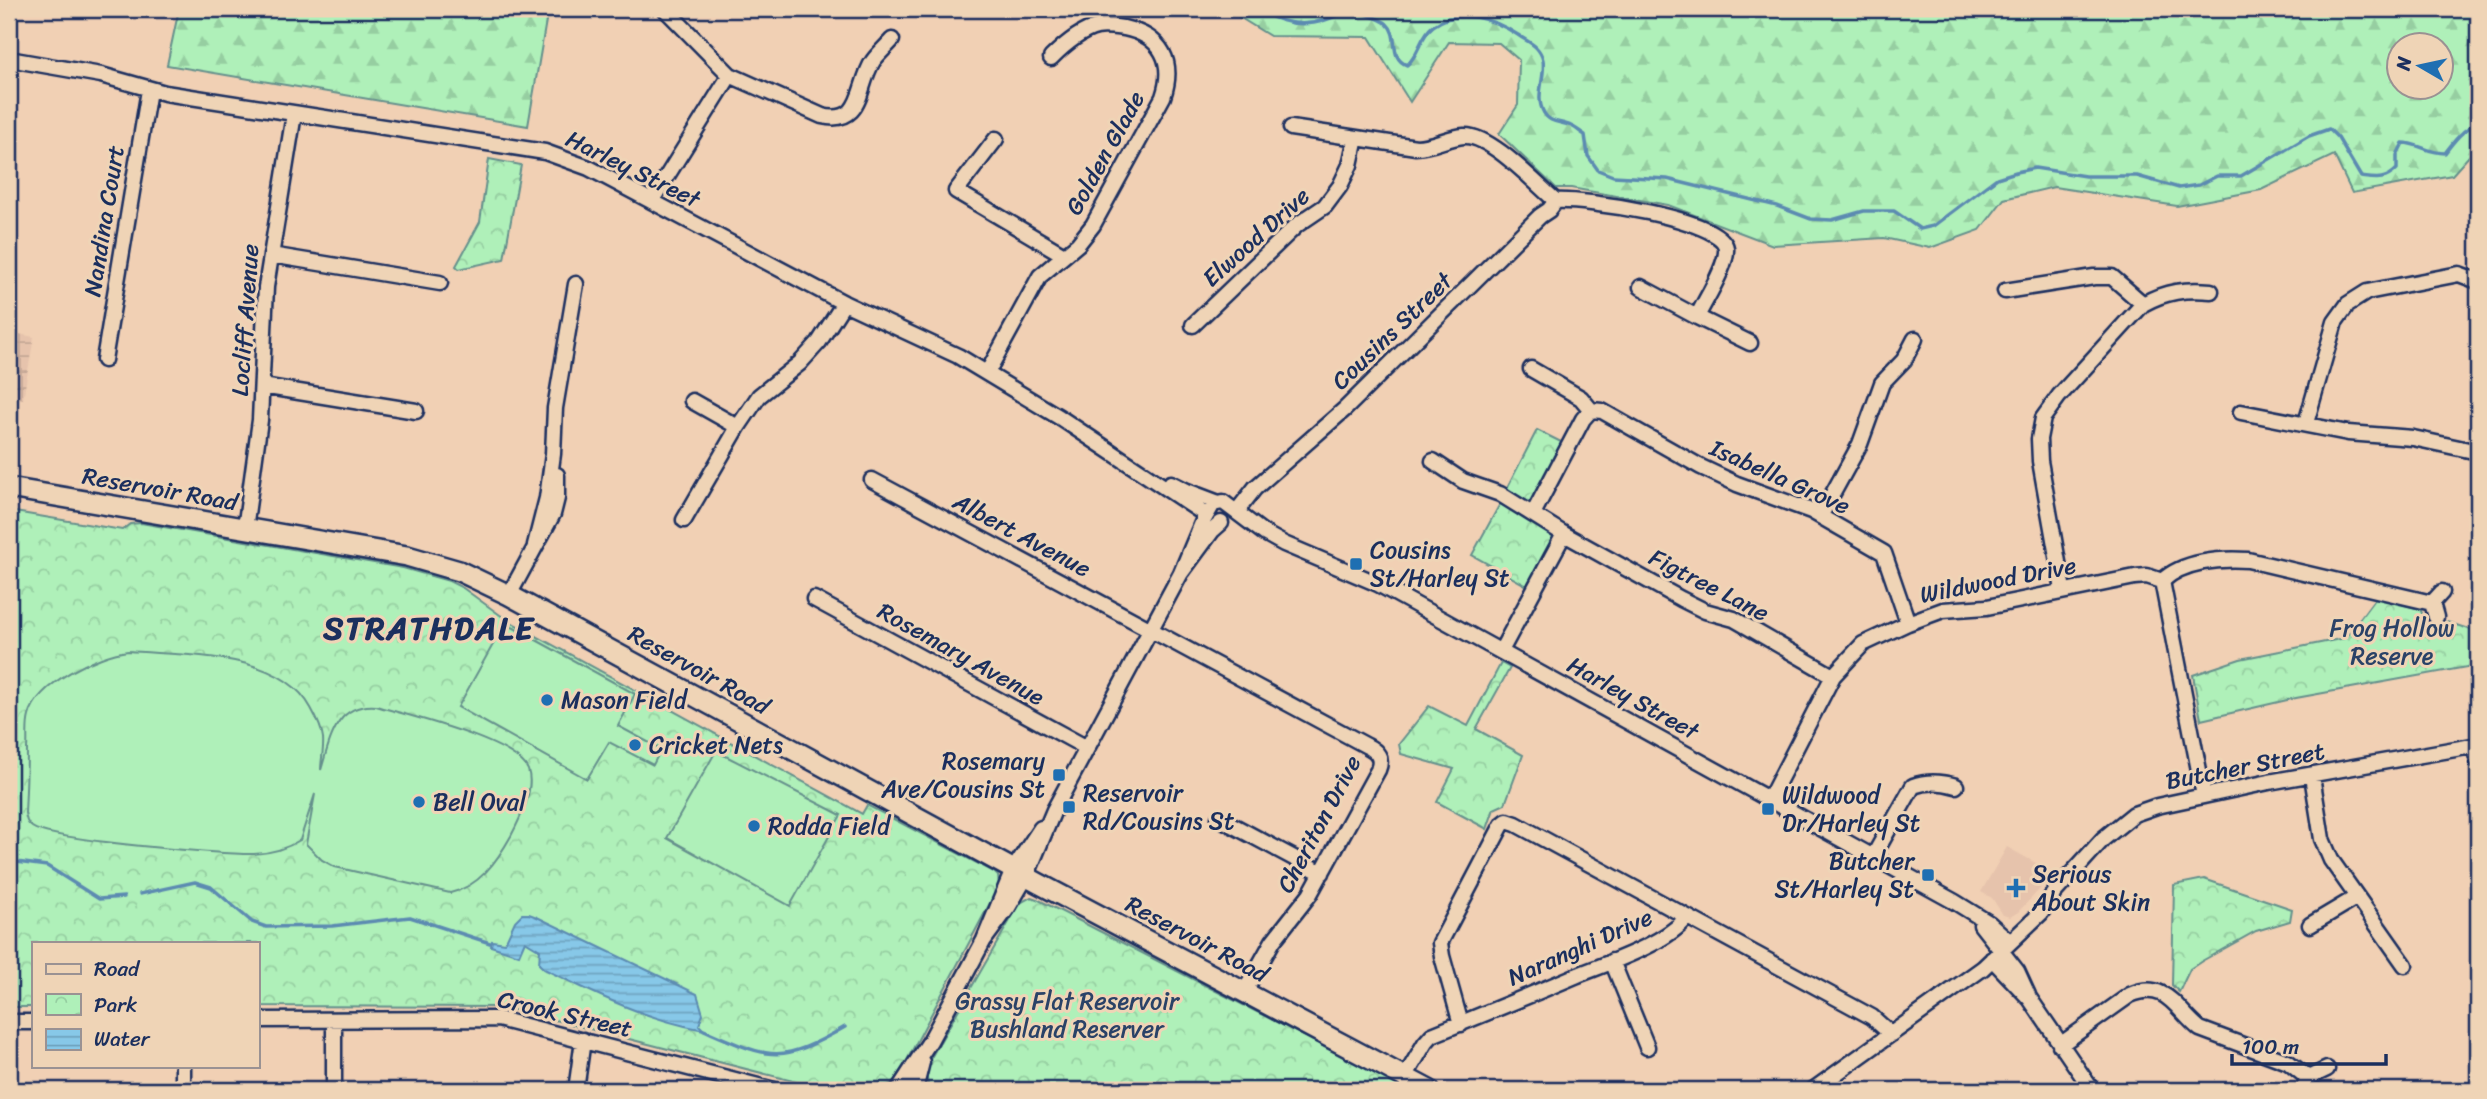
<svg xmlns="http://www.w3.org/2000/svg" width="2487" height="1099" viewBox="0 0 2487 1099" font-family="Sriracha,sans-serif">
<defs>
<pattern id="industrial-grid" width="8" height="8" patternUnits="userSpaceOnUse" patternTransform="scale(1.75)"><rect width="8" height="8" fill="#e6c3ac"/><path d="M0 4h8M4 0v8" fill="none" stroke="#c5a896"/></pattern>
<pattern id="forest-firs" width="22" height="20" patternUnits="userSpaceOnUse" patternTransform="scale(1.75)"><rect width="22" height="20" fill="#aff0b9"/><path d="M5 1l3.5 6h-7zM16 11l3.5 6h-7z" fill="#96cea1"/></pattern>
<pattern id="park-crowns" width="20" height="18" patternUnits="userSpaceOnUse" patternTransform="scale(1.75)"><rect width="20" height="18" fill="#aff0b9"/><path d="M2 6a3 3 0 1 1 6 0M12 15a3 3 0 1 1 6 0" fill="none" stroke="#96cea1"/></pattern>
<pattern id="water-rules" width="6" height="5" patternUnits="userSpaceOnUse" patternTransform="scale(1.75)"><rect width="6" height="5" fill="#87c8e8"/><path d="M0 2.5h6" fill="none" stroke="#6ea3bf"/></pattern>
</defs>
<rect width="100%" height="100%" fill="#f1d0b4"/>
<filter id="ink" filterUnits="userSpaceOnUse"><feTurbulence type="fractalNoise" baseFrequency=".0143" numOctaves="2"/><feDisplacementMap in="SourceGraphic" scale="14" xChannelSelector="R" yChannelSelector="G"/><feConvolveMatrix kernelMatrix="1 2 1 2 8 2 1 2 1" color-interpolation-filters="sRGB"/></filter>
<g filter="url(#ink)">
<path fill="#e6c3ac" d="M2007,847L2050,871L2040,889L2018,912L2010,917L2003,915L1992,898L1981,892Z"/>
<path fill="url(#industrial-grid)" d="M9,332L34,337L23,399L9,396Z"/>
<path fill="url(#forest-firs)" stroke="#65908c" stroke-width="2" fill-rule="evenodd" d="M179,9H548L528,126L167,65Z
M1226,9H2478V146L2452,175L2352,193L2334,155L2261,190L2177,206L2054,187L2004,199L1980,230L1930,248L1884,238L1773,245L1668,205L1571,188H1556L1499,134L1518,105L1519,60L1499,43L1449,42L1410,102L1369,37L1270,36ZM2400,46H2442V88H2400Z"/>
<path fill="url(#park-crowns)" stroke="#65908c" stroke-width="2" d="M489,159L521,165L504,259L459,269L456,266L480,222Z
M1537,430L1569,446L1533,511L1504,494Z
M1501,502L1550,533L1554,540L1531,588L1472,555Z
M9,511L122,530L130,524L141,523L403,568L449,581L463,588L507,620L862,814L867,805L994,872L998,876L999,886L896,1081L878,1090H828L504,1007L257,1006V943H33V1007H9Z
M2376,597L2420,609L2428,626L2447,622L2478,632V665L2296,698L2201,720L2193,675L2240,659L2345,638Z
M1501,663L1510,668L1476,729L1523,755L1505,804L1494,809L1487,829L1437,802L1454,769L1401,754L1399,744L1429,706L1468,726Z
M2204,879L2292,909L2290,921L2256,931L2202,961L2190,969L2179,992L2172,985L2174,885Z
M1031,897L1037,899L1409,1090H929L925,1068L1020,903Z"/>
<path fill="#aff0b9" stroke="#65908c" stroke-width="2" d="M505,623L635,694L618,726L661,749L653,765L609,742L587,779L458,707Z
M128,651C185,656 280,651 311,708C316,717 322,728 323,738C324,749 321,760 321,770C330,741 335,703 376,706C406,715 517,741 528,770C535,789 520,819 511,836C497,861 479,887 450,893L335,867L322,860L306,844L315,794L300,840C286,849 271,853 254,854C226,855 49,840 32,827C27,824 26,819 25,813C26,792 27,770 27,749C28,738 26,726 29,716C37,683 97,655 128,651Z
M716,751L841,815L790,906L667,838Z"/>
<path fill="url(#water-rules)" stroke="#5c8bb1" stroke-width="2" d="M522,914H529L537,917L697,994L703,1014L699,1025L704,1030C647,1020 595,994 544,969L539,964L540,950L525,941L519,955L491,946L492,941L505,943L515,921Z"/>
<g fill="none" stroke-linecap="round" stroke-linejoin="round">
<path stroke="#5c8bb1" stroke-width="3.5" d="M1258,9C1279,23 1301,28 1325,20C1338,16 1348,8 1362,13C1369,16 1381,18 1387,24C1400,36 1388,58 1407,65C1419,55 1420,36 1433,26C1459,7 1494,19 1518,35C1529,43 1539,45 1543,60C1546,78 1534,96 1544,113C1550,124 1561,121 1571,126C1576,128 1580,132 1585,135L1588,156L1598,170L1613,176L1667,179L1777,206L1811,219L1832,220L1864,211H1894L1920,229L1933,226L1997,178L2016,172L2035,168L2085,176H2137L2179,188L2199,185L2217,176H2241L2309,136L2329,129L2338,138L2361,177C2377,179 2385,181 2397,169V155L2403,143C2418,143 2427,153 2445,153C2454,141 2464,128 2478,123
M9,861L47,866L99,899L124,897
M140,894L195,882L211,887L252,922L266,927L332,926L410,917L490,943
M704,1030C771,1059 779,1065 845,1027"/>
<defs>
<path id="minor" d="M665,9L730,75
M9,59L101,75L165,93L545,152L589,168L844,303L958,356L1059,417L1206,515
M1291,128L1416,147C1433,147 1448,137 1464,136C1490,134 1536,184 1556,201
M996,139L956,191L1064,255
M652,200L730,75L822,116C864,126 857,85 873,61C878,54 886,47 892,40
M1556,201C1582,199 1723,218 1726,248C1728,265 1705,300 1697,317L1641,287
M271,255L440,283
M2005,291L2094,277H2112L2143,304
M1697,317L1750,343
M1193,325L1297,225L1325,206L1340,186L1350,165L1356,138
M104,360L149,90
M1531,369L1581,398L1591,410L1583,419L1533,514
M987,373L1040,276L1078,244L1093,225L1163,97C1175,62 1162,36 1124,28C1116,27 1104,25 1097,27C1080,31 1063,46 1051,58
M262,386L416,411
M692,401L738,427
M1591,410L1602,411L1701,467L1737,484L1811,511L1884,553L1908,623
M2241,412L2348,433L2413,438L2478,452
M2306,423L2335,322L2348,304L2367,292L2459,274L2475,280
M1433,461L1463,481L1500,494L1564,534
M872,480L1367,746C1377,751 1383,758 1378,770L1310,894L1273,941L1245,991
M1171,483L1187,491L1216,502
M1237,511L1255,488L1345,409L1540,216L1549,210L1556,201
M1821,515L1860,444L1882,383L1904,360L1915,339
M684,520L738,427L759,396L800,363L819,342L844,303
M245,529L260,420L266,287L294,114
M535,545L547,498L553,454L555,408L576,284
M1181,573L1202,523L1213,504L1223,502L1264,533L1284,544L1378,584L1955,902L1989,923L2009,941
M2162,581C2183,561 2220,558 2248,560L2432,603
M2162,581L2204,796
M2063,590L2040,461L2039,439L2043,418L2059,396L2143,304C2166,291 2185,289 2211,291
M509,595L553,514L557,498V475
M814,599L1087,748
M2436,617L2432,603L2442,592
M1501,651L1564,534L1681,599L1705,611L1734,619L1833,676
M2474,746L2478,761
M2312,776L2322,839L2331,860L2405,965
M1769,800L1833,676L1863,644L1908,623L1943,610L1987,607L2135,577L2147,576L2162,581
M1219,818L1322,873
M1873,857L1913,786C1927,781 1942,782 1956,786
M1981,925L2017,971L2028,995
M2310,925L2357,897
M984,940L1009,906L1026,877L1054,810L1181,573L1212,531L1221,523
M1992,959L2030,999L2092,1090
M1612,961L1647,1047
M257,1020L498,1019L774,1090
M334,1020V1090
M9,1022H33
M1461,1024L1442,956L1440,943L1502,825L1507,821L1516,824L1872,1017L1891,1034
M2060,1045L2130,995C2166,979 2176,1010 2200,1029L2288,1062L2308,1078
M183,1066V1090
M1405,1077L1425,1043L1432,1035C1479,1016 1526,997 1573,977C1605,964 1667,944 1687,917
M576,1090L583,1040
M898,1090L930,1041L984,940L1013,870L1041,828
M915,1090L922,1062
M1813,1090L1983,968L2041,913L2053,894L2103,839L2134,814L2157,806L2269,782L2478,745
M2303,1090L2308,1078L2327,1069"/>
<path id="major" d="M9,488L407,556L459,571L509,595L1038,883L1429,1090"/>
</defs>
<use href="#minor" stroke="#1b2f5e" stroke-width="19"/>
<use href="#major" stroke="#1b2f5e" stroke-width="24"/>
<use href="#minor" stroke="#efd4b6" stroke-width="14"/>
<use href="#major" stroke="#efd4b6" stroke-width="19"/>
</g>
</g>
<g fill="#1f6fb2" stroke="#efd4b6" stroke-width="2.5">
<rect x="1349" y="557" width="14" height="14" rx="3.5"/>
<circle cx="547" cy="700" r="7"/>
<circle cx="635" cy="745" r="7"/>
<rect x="1052" y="768" width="14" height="14" rx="3.5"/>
<circle cx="419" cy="802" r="7"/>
<rect x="1062" y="800" width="14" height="14" rx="3.5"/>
<rect x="1761" y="802" width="14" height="14" rx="3.5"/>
<circle cx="754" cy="826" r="7"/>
<rect x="1921" y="868" width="14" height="14" rx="3.5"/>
<path d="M2012.5 877.5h7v7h7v7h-7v7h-7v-7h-7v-7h7z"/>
</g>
<g text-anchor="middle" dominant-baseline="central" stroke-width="6" stroke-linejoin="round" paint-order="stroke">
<g font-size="24" fill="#1b2f5e" stroke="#efd4b6">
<text transform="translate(1105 153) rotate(-61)">Golden Glade</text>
<text transform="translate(633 169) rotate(26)">Harley Street</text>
<text transform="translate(104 221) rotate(-81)">Nandina Court</text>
<text transform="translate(1256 237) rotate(-42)">Elwood Drive</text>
<text transform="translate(245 320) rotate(-86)">Locliff Avenue</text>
<text transform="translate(1392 331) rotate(-44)">Cousins Street</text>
<text transform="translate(1780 477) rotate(24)">Isabella Grove</text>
<text transform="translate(160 489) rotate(10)">Reservoir Road</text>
<text transform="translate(1022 535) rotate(28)">Albert Avenue</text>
<text transform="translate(1998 580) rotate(-11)">Wildwood Drive</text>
<text transform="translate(1709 585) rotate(27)">Figtree Lane</text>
<text transform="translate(961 654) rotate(29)">Rosemary Avenue</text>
<text transform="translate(699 670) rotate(29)">Reservoir Road</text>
<text transform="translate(1633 698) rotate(29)">Harley Street</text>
<text transform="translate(2245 766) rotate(-11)">Butcher Street</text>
<text transform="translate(1319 824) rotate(-62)">Cheriton Drive</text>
<text transform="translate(1197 939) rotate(28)">Reservoir Road</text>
<text transform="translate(1580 947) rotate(-24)">Naranghi Drive</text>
<text transform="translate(565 1014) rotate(13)">Crook Street</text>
</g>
<g font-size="24" fill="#1b2f5e" stroke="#efd4b6" text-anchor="start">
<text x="1370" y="550">Cousins<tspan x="1370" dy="28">St/Harley St</tspan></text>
<text x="561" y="700">Mason Field</text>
<text x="649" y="745">Cricket Nets</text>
<text x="1045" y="761" text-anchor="end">Rosemary<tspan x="1045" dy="28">Ave/Cousins St</tspan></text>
<text x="1083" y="793">Reservoir<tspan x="1083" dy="28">Rd/Cousins St</tspan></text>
<text x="1782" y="795">Wildwood<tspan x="1782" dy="28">Dr/Harley St</tspan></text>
<text x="433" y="802">Bell Oval</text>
<text x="768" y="826">Rodda Field</text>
<text x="1914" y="861" text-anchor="end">Butcher<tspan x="1914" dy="28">St/Harley St</tspan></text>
<text x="2032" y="874">Serious<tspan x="2032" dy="28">About Skin</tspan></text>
</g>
<g font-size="24" fill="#2a4267" stroke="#efd4b6">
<text x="2392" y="628">Frog Hollow<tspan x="2392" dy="28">Reserve</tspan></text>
<text x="1067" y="1001">Grassy Flat Reservoir<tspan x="1067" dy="28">Bushland Reserver</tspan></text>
</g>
<g font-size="32" font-weight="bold" letter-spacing="2" fill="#1b2f5e" stroke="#efd4b6">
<text x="429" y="628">STRATHDALE</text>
</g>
</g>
<rect width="2487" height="1099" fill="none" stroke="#efd4b6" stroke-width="35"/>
<rect x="18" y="18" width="2452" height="1064" fill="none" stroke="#1b2f5e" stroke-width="2.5" filter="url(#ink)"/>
<rect x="32" y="942" width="228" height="126" fill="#efd4b6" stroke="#9a9293" stroke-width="2"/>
<rect x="46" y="964" width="35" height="10" fill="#efd4b6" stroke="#9a9293" stroke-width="2"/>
<text x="94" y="976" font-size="21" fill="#1b2f5e">Road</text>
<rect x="46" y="994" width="35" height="21" fill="url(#park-crowns)" stroke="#9a9293" stroke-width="2"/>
<text x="94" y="1012" font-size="21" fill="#1b2f5e">Park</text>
<rect x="46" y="1029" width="35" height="21" fill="url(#water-rules)" stroke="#9a9293" stroke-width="2"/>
<text x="94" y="1046" font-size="21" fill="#1b2f5e">Water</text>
<g transform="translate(2420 66) rotate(279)"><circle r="33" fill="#efd4b6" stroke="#9a9293" stroke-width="2"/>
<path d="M0-5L12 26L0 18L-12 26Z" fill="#1f6fb2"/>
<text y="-10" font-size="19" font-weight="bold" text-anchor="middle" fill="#1b2f5e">N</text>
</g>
<path d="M2232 1054v10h154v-10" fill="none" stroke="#1b2f5e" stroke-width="3.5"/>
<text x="2242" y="1054" font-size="21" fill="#1b2f5e" stroke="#efd4b6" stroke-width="5" paint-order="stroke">100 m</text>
</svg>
